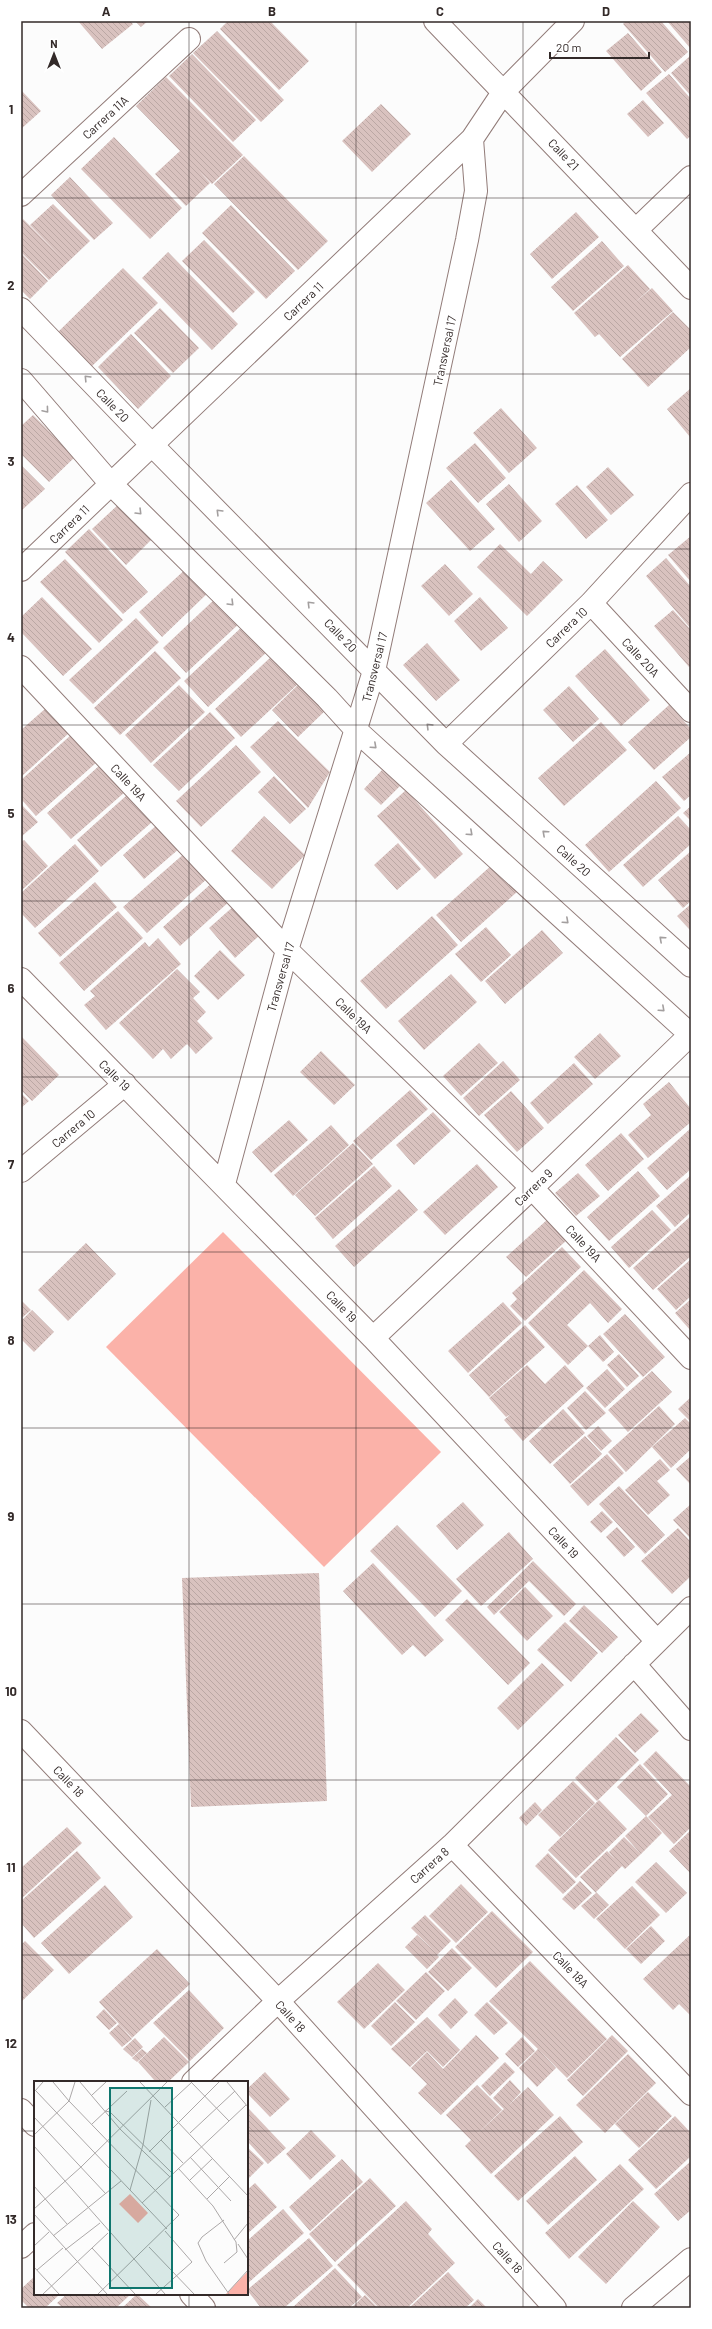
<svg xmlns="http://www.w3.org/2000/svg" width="712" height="2329" viewBox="0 0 712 2329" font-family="Barlow,sans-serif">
<defs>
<pattern id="building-back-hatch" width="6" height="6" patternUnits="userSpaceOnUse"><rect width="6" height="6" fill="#d9c2bf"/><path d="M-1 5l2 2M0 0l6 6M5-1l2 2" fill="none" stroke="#bba7a4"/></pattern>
</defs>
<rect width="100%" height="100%" fill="#fcfcfc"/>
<path fill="#fbb2a9" d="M223,1232L441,1452L324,1567L106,1347Z"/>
<path fill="url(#building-back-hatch)" d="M78,21H130L133,24L102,49Z
M135,21H148L141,27Z
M228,21H270L309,61L279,90L220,29Z
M626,21H661L688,52L665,72L623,24Z
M667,21H691V49Z
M217,31L284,100L261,122L193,53Z
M628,33L662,72L641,91L606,51Z
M192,54L256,120L233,142L169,76Z
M691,55V96L671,73Z
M669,74L691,99V136L687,139L646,93Z
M166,77L243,155L212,184L199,171L210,183L186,206L155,174L180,151L136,106Z
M21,90L41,111L21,129Z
M643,100L664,123L648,137L627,114Z
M381,104L411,134L372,172L342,141Z
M114,137L182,208L150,239L81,169Z
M244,156L328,241L298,270L214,184Z
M70,177L113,223L94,240L51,195Z
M53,204L90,241L49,280L21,252V222L23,219L61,257L30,225Z
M231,205L295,271L266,299L202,233Z
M576,212L599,237L552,279L530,254Z
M204,240L255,292L233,313L182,261Z
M602,241L624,266L573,311L551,287Z
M168,252L238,324L212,350L142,278Z
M21,253L48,281L30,299L21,290Z
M628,265L650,289L633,304L652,288L673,311L620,357L599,334L595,337L574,313Z
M123,268L158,303L92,366L58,332Z
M160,308L199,348L173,373L134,333Z
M673,312L691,330V347L648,387L622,359Z
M131,334L171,376L138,409L98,367Z
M691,388V436L690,437L667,409Z
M501,408L537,448L509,473L473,433Z
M33,415L75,457L49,482L21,454V426Z
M475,443L506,478L478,503L446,468Z
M21,465L45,489L21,511Z
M608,467L634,495L611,515L586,487Z
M451,480L495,529L470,551L426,503Z
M509,484L542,521L519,542L486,504Z
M577,485L608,520L586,539L555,504Z
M120,503L153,538L126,565L92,529Z
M89,529L148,592L123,614L65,552Z
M691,536V582L668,555Z
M500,544L531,574L543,561L563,580L527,616L477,567Z
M666,558L691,587V629L646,576Z
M65,559L123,620L99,643L40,582Z
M445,564L473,594L449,616L421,586Z
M189,566L211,590L162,637L139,612Z
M42,597L92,649L63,676L21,632V617Z
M217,597L241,622L186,673L163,648Z
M480,597L508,628L481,651L454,621Z
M673,610L691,630V665L689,667L654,626Z
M136,618L159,642L93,704L69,680Z
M244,625L268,651L208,707L184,681Z
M427,643L460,680L436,701L403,665Z
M605,649L650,700L621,726L575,676Z
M155,651L181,678L120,735L94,708Z
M274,654L300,682L241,737L215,709Z
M300,683L326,710L298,737L272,710Z
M179,685L205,712L151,763L125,735Z
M569,686L599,719L573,742L543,710Z
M669,705L691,729V737L654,770L628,742Z
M46,708L69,733L21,777V730Z
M210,712L235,738L179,791L153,765Z
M278,721L330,772L308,808L250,747Z
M601,722L627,750L564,806L538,778Z
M72,734L97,762L36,816L21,799V780Z
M236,745L261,772L201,827L176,801Z
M691,752V795L684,801L662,777Z
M100,765L125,792L71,839L47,813Z
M382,770L400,786L381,805L364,789Z
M274,776L306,809L290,824L258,792Z
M656,781L681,808L609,872L585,845Z
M406,790L463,854L435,879L377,816Z
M127,795L152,822L101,867L77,840Z
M21,804L38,822L21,837Z
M691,806V821L683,813Z
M264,816L305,855L272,889L231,851Z
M678,816L691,830V844L643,887L623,865Z
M158,824L180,848L144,879L123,855Z
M24,840L48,866L21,891V842Z
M398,843L421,869L397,890L374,865Z
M75,844L99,871L35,928L21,913V893Z
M691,851V901L683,908L658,880Z
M186,852L209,877L147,933L123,907Z
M493,864L518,891L461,942L436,915Z
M214,881L231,900L180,946L163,927Z
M95,882L117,907L60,957L38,933Z
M691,904V931L677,916Z
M235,905L261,934L235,958L209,928Z
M118,911L143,938L84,991L59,963Z
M432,916L458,945L386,1009L360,981Z
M486,927L511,955L481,982L455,954Z
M542,930L563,953L505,1004L485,981Z
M158,938L181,964L106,1030L84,1005L95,996L90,991L145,942L149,947Z
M220,950L245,975L218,1000L194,976Z
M177,969L200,992L193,998L206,1012L197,1021L213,1038L196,1054L187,1044L171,1059L163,1049L153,1059L119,1023Z
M451,974L477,1002L424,1050L398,1021Z
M600,1033L621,1056L595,1079L574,1057Z
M21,1036L59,1075L32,1101L21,1090Z
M479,1043L498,1063L461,1096L443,1076Z
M321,1051L355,1085L334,1105L300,1072Z
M503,1061L520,1080L479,1116L463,1098Z
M574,1063L593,1084L548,1124L530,1103Z
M669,1082L691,1109V1122L648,1158L628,1135L651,1115L643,1104Z
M410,1090L428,1109L371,1160L353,1141Z
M511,1091L544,1128L517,1152L484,1115Z
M21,1093L29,1101L21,1108Z
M433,1112L451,1131L414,1165L396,1145Z
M289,1120L308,1140L271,1173L252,1152Z
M331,1125L349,1145L293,1196L274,1175Z
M691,1128V1169L667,1190L647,1168Z
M621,1133L644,1159L608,1191L585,1165Z
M353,1143L373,1164L315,1216L295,1195Z
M477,1164L498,1187L445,1235L423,1212Z
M374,1166L392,1186L333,1239L315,1218Z
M638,1171L660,1196L609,1241L587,1217Z
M578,1173L600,1196L576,1216L555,1193Z
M691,1175V1212L675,1227L656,1206Z
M399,1189L418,1210L354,1267L335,1246Z
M652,1210L671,1230L629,1268L611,1247Z
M691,1216V1256L653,1290L633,1268Z
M548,1219L567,1240L526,1277L506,1257Z
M86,1243L116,1274L68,1321L38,1290Z
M562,1247L581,1267L525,1321L510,1306L517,1299L512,1293Z
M691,1259V1296L676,1310L657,1289Z
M584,1270L622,1309L608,1323L590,1303L567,1325L588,1346L568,1365L528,1323Z
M691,1299V1331L675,1313Z
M21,1300L31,1310L23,1317L21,1315Z
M503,1302L522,1323L468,1373L448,1351Z
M32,1310L54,1332L34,1352L21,1339V1321Z
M625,1314L665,1357L643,1377L603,1334Z
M525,1325L545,1347L489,1397L469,1375Z
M600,1335L614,1352L603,1362L588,1346Z
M619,1354L639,1376L627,1387L607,1365Z
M527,1365L545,1384L565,1365L584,1386L523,1441L504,1420L511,1414L506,1417L489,1398Z
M607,1369L625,1389L605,1408L586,1388Z
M652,1371L672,1392L628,1432L608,1410Z
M585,1391L606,1413L586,1430L567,1408Z
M691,1397V1422L678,1409Z
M659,1406L675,1424L626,1472L608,1452Z
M563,1409L585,1433L550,1464L529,1441Z
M685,1418L691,1424V1449L671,1468L652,1447Z
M598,1426L612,1441L601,1451L587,1436Z
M585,1436L602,1454L570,1484L553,1465Z
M607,1454L624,1473L588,1506L570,1486Z
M691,1456V1485L676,1469Z
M660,1459L670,1470L657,1481L670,1495L648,1515L625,1490Z
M619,1486L665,1535L645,1554L599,1504Z
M463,1502L484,1525L457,1550L436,1526Z
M691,1504V1539L673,1520Z
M602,1511L613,1522L601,1533L590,1522Z
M397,1525L462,1591L435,1617L370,1551Z
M617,1527L635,1547L624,1557L606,1537Z
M678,1528L691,1542V1576L672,1594L641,1561Z
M509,1532L533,1559L481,1606L456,1579Z
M533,1561L576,1604L564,1616L529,1581L494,1615L487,1607Z
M373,1563L444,1640L425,1657L413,1645L402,1655L343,1591Z
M319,1573L327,1801L191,1807L182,1578Z
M525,1587L553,1616L527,1641L499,1612Z
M467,1599L530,1663L508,1685L445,1620Z
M584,1605L618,1637L602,1653L569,1621Z
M565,1622L598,1653L571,1682L537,1650Z
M542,1663L564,1685L518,1730L497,1708Z
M641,1713L659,1731L635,1753L618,1735Z
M616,1737L639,1760L597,1801L575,1778Z
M656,1751L691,1787V1827L674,1844L648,1817L672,1795L643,1764Z
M640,1764L668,1794L646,1816L617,1787Z
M573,1781L595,1803L560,1837L538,1815Z
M599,1800L627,1829L576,1878L548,1850Z
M535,1802L542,1810L526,1826L519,1818Z
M646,1816L662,1833L641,1854L625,1836Z
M67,1827L82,1843L21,1899V1868Z
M691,1830V1874L669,1851Z
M624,1837L641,1854L625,1869L622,1866L596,1892L609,1905L594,1919L581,1906L596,1893L580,1877L607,1851L615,1859L609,1852Z
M77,1851L101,1878L34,1938L21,1923V1901Z
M548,1853L576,1882L563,1894L535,1866Z
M656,1862L687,1893L666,1913L635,1882Z
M580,1881L592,1893L574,1910L562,1899Z
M461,1884L488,1912L456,1943L429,1916Z
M105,1885L133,1917L69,1974L41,1943Z
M632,1886L660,1915L625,1949L596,1919Z
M492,1911L533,1952L496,1988L455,1947Z
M425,1915L451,1941L437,1955L439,1957L427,1969L405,1947L417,1935L435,1952L411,1928Z
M651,1926L665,1941L641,1964L626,1949Z
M691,1934V2016L679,2004L673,2010L643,1979Z
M25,1941L54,1970L21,2002V1945Z
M452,1948L472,1968L448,1991L428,1972Z
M157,1949L190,1984L132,2038L99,2002Z
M530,1961L607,2039L567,2078L539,2050L556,2068L537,2087L519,2068L538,2049L489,2001Z
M378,1963L405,1990L364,2029L337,2002Z
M426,1972L445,1991L416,2020L396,2001Z
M189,1990L224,2028L190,2061L153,2023Z
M455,1998L468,2012L451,2029L438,2015Z
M395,2002L415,2022L391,2046L371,2026Z
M487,2002L508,2023L494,2035L474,2015Z
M104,2009L117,2023L109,2030L96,2017Z
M427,2017L460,2050L443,2067L425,2049L427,2051L410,2067L391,2049Z
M119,2024L132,2039L122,2047L109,2033Z
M476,2035L499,2058L441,2115L418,2093L427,2084L411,2068L427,2052L443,2069Z
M612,2035L628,2051L583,2096L567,2080Z
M164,2037L189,2062L168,2082H156L138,2062Z
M522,2037L535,2051L518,2067L505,2054Z
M135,2038L143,2047L132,2057L123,2049Z
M142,2049L147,2053L137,2062L132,2058Z
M628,2054L656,2083L605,2133L576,2105Z
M505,2062L515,2072L490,2096L481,2086Z
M265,2072L290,2099L270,2117L247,2093V2089Z
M510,2080L521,2092L509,2105L528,2087L554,2115L491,2174L465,2146L471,2140L446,2115L477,2085L502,2110L475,2136L504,2109L493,2098Z
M648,2092L672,2116L639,2148L615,2124Z
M247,2107L286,2148L268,2164L247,2141Z
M560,2116L583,2142L518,2201L494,2176Z
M675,2116L691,2133V2156L656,2189L628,2160Z
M311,2130L336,2156L310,2180L286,2154Z
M247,2147L264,2163L247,2180Z
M575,2156L597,2180L548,2225L526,2201Z
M342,2159L363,2182L310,2231L289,2207Z
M691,2161V2210L678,2221L654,2194Z
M620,2164L644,2189L569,2259L545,2233Z
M370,2178L396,2206L335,2262L309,2234Z
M255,2183L277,2207L247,2234V2190Z
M406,2201L432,2229L428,2234L455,2263L407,2308H379L337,2265Z
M633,2201L660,2227L606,2284L578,2257Z
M283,2209L304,2233L247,2284V2241Z
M309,2238L333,2266L284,2308H261L247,2290Z
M335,2268L362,2297L349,2308H292Z
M448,2272L474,2300L465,2308H409Z
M35,2276V2294H60L45,2308H29L21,2300V2289Z
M67,2294H131L116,2308H63L57,2303Z
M137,2294L152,2308H122Z
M365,2295L378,2308H351Z
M478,2299L487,2308H469Z"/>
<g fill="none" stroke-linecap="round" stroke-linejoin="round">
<defs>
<path id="minor" d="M435,21L691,288
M21,195L189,39
M637,229L691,177
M21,309L153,446L446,744L691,966
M21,380L111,484L327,698L357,731L691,1035
M21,570L472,139L504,91L573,21
M591,603L691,711
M21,667L287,950L532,1188L691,1358
M446,744L591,603L691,494
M21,979L373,1338L656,1640
M21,1171L125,1084
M224,1184L287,950L374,671L467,240L476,191L472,139
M373,1338L532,1188L691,1034
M634,1664L691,1729
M21,1731L278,2001L555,2308
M452,1845L691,2094
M193,2082L278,2001L452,1845L691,1608
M21,2110L35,2125
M21,2247L35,2234
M191,2294L204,2308
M633,2308L691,2259"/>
</defs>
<use href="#minor" stroke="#927c79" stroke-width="24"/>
<use href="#minor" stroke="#fff" stroke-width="22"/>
</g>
<defs><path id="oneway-chevron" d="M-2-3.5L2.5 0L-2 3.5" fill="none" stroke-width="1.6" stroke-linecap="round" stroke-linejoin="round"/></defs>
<g stroke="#a39f9f">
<use href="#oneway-chevron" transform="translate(87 378) rotate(-134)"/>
<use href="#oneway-chevron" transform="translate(46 410) rotate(50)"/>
<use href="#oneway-chevron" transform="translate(139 512) rotate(45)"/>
<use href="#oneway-chevron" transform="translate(219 512) rotate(-135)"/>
<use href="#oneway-chevron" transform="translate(231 603) rotate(45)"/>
<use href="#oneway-chevron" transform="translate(310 604) rotate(-135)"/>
<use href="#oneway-chevron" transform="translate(429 726) rotate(-135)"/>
<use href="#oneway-chevron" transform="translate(374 746) rotate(42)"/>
<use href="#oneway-chevron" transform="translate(470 833) rotate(42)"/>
<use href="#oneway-chevron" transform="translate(545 833) rotate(-138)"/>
<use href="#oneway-chevron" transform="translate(566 921) rotate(42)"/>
<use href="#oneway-chevron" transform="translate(662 939) rotate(-138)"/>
<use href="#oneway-chevron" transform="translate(662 1009) rotate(42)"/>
</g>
<path fill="none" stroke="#332a29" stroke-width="1" stroke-opacity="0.55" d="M189,21V2082M356,21V2308M523,21V2308M21,198H691M21,374H691M21,549H691M21,725H691M21,901H691M21,1077H691M21,1252H691M21,1428H691M21,1604H691M21,1780H691M21,1955H691M21,2131H35M247,2131H691M189,2294V2308"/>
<g text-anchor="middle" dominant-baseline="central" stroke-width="3" stroke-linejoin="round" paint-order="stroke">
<g font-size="12" fill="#332a29" stroke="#fff">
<text transform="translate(105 117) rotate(-43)">Carrera 11A</text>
<text transform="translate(564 154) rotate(46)">Calle 21</text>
<text transform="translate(303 301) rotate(-44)">Carrera 11</text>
<text transform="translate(444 351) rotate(-78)">Transversal 17</text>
<text transform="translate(113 405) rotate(46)">Calle 20</text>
<text transform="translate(69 524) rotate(-44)">Carrera 11</text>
<text transform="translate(566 627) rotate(-44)">Carrera 10</text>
<text transform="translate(341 635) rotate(46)">Calle 20</text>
<text transform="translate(641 657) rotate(47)">Calle 20A</text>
<text transform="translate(374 667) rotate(-76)">Transversal 17</text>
<text transform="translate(129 782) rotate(47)">Calle 19A</text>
<text transform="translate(574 860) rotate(42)">Calle 20</text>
<text transform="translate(280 977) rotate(-74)">Transversal 17</text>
<text transform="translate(354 1015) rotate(44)">Calle 19A</text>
<text transform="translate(115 1075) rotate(45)">Calle 19</text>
<text transform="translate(73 1128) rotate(-40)">Carrera 10</text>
<text transform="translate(533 1187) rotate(-44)">Carrera 9</text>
<text transform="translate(584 1243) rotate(47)">Calle 19A</text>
<text transform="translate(342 1306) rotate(46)">Calle 19</text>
<text transform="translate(564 1542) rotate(47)">Calle 19</text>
<text transform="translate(69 1781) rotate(46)">Calle 18</text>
<text transform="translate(429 1865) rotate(-42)">Carrera 8</text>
<text transform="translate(571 1969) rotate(46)">Calle 18A</text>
<text transform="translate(291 2016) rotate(48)">Calle 18</text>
<text transform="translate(508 2257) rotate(48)">Calle 18</text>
</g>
</g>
<g transform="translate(34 2081)">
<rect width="214" height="214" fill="#fcfcfc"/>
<path d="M96,113L114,132L104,142L85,123ZM214,190V213H192Z" fill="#fbb2a9"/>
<path fill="none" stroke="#aca8a8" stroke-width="1" d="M19,1L35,20L145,134L64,213M46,1L86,48L136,96M106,1L214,115M157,1L195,40M193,1L214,26M1,10L9,1M2,10L133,148M58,14L72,1M131,26L158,1M71,30L76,31L139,93M0,36L72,113M58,43L93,10M156,52L201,10M0,54L35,20L41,1M127,59L149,82M0,65L131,213M115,71L185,1M156,76L197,120M144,87L179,125L202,161L203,171L190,182M156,99L179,77M0,105L33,143M96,109L109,64L117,19M173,118L196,95M108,122L212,24M0,128L47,86L133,1M0,133L73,213M190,139L168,156L164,162L172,180L195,213M19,155L87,100M200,159L214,142M204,163L214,178M0,165L15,151M115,166L160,213M58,167L101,213M31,169L66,142M0,186L25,213M3,189L29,167M194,211L214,189M9,213L74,152M122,213L158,181L131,150"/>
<path fill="#0f766e" fill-opacity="0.15" stroke="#0f766e" stroke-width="2" d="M76,7H138V207H76Z"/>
<rect width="214" height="214" fill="none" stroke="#332a29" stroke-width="2"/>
</g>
<rect width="712" height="2329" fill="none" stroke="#ffffff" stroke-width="44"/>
<g transform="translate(54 54)" stroke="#ffffff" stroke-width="3" paint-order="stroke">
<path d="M0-3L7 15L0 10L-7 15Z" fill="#332a29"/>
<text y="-6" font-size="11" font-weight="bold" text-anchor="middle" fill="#332a29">N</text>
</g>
<path d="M550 52v6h99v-6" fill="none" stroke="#332a29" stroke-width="2"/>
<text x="556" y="52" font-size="12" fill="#332a29" stroke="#ffffff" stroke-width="3" paint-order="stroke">20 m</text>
<rect x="22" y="22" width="668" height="2285" fill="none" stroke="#332a29" stroke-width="1.5"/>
<g font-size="13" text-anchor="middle" font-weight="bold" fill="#332a29">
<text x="106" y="16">A</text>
<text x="272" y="16">B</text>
<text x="440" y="16">C</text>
<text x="606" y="16">D</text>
<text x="11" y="114">1</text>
<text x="11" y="290">2</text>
<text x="11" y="466">3</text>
<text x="11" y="642">4</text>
<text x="11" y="818">5</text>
<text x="11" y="993">6</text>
<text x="11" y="1169">7</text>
<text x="11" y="1345">8</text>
<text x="11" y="1521">9</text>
<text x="11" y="1696">10</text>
<text x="11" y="1872">11</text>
<text x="11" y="2048">12</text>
<text x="11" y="2224">13</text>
</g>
</svg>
